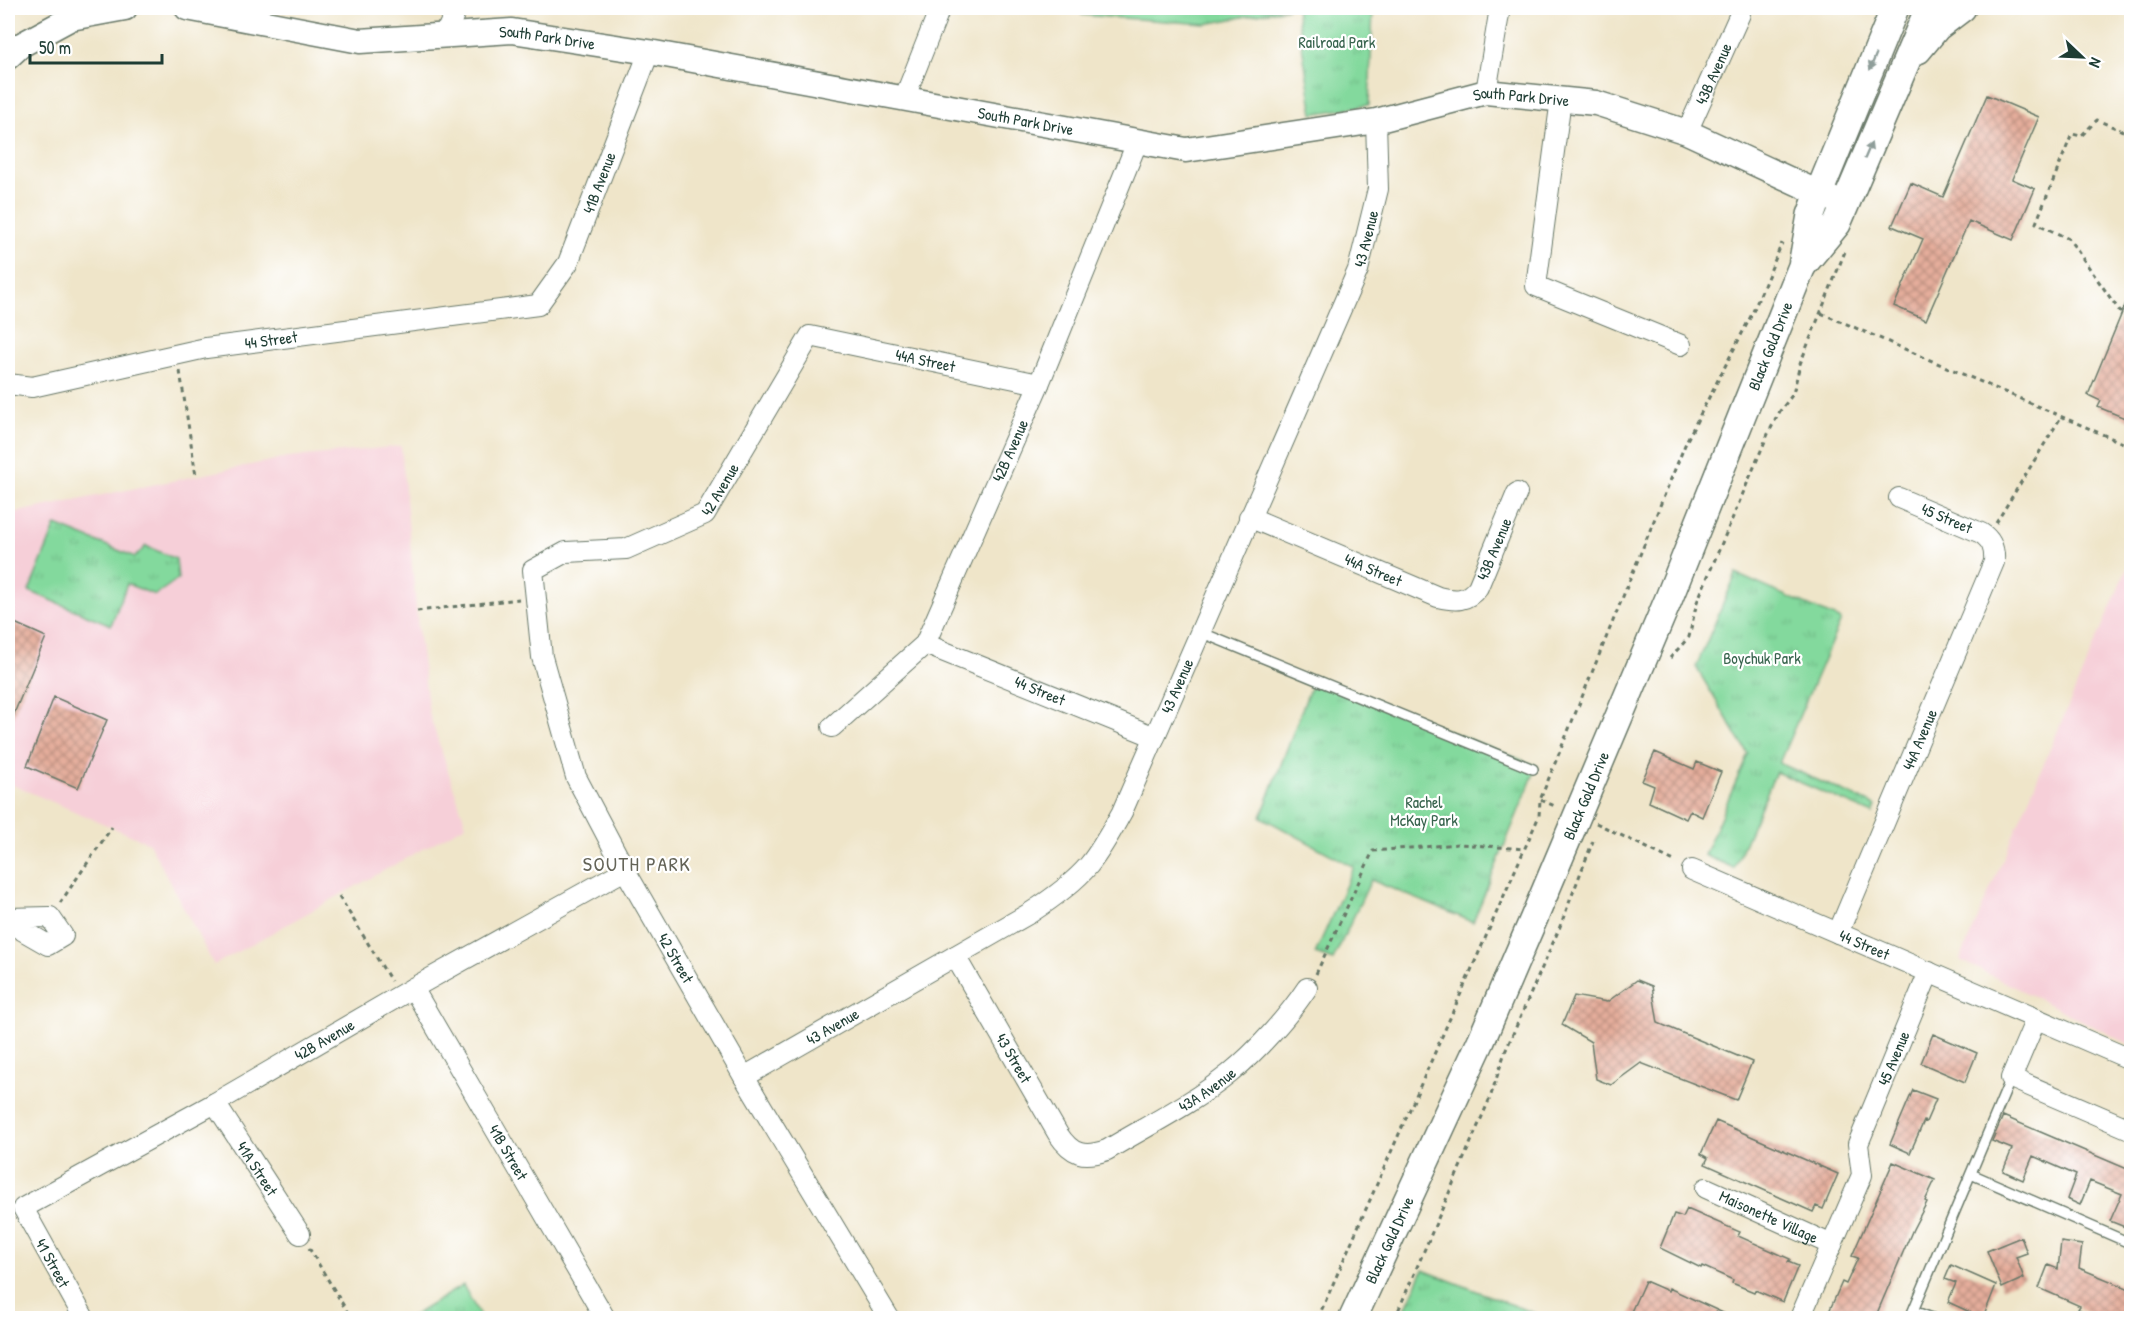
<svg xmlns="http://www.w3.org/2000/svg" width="2139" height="1326" viewBox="0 0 2139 1326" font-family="'Patrick Hand',sans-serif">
<defs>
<pattern id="grass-tufts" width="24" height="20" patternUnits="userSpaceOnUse" patternTransform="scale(1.5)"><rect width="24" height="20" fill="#83d99d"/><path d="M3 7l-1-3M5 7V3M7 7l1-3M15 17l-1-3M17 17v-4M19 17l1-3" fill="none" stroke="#71bb88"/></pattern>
<pattern id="building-cross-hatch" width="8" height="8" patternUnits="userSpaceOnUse" patternTransform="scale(1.5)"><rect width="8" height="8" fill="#e5ad9b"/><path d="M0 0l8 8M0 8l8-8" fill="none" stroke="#b98e7f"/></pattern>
</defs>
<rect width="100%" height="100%" fill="#fff"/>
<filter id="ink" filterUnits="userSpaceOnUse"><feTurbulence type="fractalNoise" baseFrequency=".0167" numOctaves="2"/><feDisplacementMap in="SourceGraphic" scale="12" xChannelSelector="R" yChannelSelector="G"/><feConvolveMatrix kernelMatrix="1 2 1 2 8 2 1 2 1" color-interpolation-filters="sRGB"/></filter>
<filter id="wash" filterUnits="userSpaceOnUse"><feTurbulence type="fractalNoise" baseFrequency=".008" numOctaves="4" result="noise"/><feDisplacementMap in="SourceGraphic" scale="24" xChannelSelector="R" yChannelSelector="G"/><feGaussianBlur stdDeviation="1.35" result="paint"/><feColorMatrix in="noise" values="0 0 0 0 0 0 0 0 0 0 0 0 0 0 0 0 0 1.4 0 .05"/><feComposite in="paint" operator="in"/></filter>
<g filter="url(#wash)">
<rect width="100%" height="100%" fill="#efe5c9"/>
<path fill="#f6cfd8" d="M401,446L418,628L429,713L466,825L214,965L149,843L8,783V514L285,458Z
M2131,559V1045L1960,960Z"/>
<path fill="url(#grass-tufts)" stroke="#518b68" stroke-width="1.5" d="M1085,8H1289L1206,24L1082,15Z
M1296,8H1373L1369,105L1313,114Z
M56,525L135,557L146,546L176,559L178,579L155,595L127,584L111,625L29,591Z
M1736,574L1841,620L1779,763L1876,806L1873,814L1776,772L1734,868L1704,855L1748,754L1696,667Z
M1314,678L1537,766L1473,922L1371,880L1333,960L1315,954L1354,867L1261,817Z
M1423,1270L1546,1318H1401Z
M463,1285L481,1318H409Z"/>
<g id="blocks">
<path fill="url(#building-cross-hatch)" d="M1987,95L2039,117L2012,179L2035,189L2013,240L1969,221L1926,320L1894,306L1923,239L1892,226L1911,183L1943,197Z
M2131,291H2132V421L2098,407L2101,401L2088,395Z
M8,620L46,637L8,728Z
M54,697L107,720L78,788L27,766Z
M1655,752L1694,769L1697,762L1721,772L1702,817L1690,811L1686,819L1649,802L1654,786L1642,781Z
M1637,980L1652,986L1658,1023L1752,1062L1736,1100L1641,1063L1611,1085L1596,1079L1591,1042L1562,1025L1574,996L1607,1002Z
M1933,1034L1977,1053L1965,1082L1921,1063Z
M1913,1090L1936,1099L1926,1122L1924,1121L1910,1153L1890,1144Z
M2003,1116L2132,1171V1230L2110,1221L2122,1194L2090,1181L2080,1205L2067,1199L2076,1175L2033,1156L2023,1180L2003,1171L2012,1149L1992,1141Z
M1716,1121L1838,1174L1823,1209L1816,1206L1813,1212L1705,1164L1708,1158L1701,1154Z
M1893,1162L1935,1180L1925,1201L1927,1202L1913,1229L1875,1318H1839L1828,1314L1842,1282L1846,1284L1858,1258L1852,1256Z
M1687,1209L1740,1232L1738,1236L1790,1259L1788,1262L1798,1266L1783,1302L1755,1290L1754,1292L1732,1283L1733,1280L1702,1266L1701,1268L1660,1248L1674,1214L1683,1217Z
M2021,1237L2027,1253L2016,1257L2024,1278L2002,1288L1987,1251Z
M2061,1242L2082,1245L2079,1268L2132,1290V1318H2100L2078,1309L2080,1306L2039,1288L2048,1265L2058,1269Z
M1951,1265L1996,1285L1983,1318L1948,1302L1956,1283L1945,1279Z
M1645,1281L1668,1291L1669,1288L1734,1318H1640L1630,1314Z"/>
</g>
</g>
<g filter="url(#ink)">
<use href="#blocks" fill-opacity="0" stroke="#687868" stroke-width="1.5"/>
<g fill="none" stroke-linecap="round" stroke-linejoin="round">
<defs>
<path id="service" d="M1200,632L1533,769
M1971,1174L2132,1244
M1913,1311L1932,1318
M1910,1318L2011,1078"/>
<g id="minor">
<path d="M444,37L457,8"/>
<path d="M1486,92L1500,8"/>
<path d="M904,99L940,8"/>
<path d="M1561,99L1536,286L1681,345"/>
<path id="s1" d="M1687,132L1740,14"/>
<path id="s2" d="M8,384L32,387L206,348L538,305L568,263L649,52"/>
<path id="s3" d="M1249,517L1438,597C1455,601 1467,602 1478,587L1517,493"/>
<path id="s4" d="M925,644L1155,737"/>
<path id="s5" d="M832,727L925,644L1039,384L1138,140"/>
<path id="s6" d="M1692,870L2132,1060"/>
<path d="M8,918L50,917L63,936L48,945L8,922"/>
<path id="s7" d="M1838,933L1994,562C1995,549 1992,540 1981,533L1899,498"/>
<path id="s8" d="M955,956L1058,1134C1072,1155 1084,1158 1107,1150C1147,1126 1193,1103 1229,1074C1256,1052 1288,1017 1307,988"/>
<path id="s9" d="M413,988L605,1318"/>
<path d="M2036,1019L2011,1078L2132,1130"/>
<path id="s10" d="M744,1077L1030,913C1050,900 1073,884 1089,865C1102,849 1112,830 1122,812L1358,270L1378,189L1376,121"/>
<path id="s11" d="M215,1103L300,1234"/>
<path id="s12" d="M1706,1188L1832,1245"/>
<path id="s13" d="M84,1318L23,1208L215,1103L413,988L625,870"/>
<path id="s14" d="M889,1318L744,1077L625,870L576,777L542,657L533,570L566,552L626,549L705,514L810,336L1039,384"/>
<path id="s15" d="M1800,1318L1862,1175L1858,1144L1929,972"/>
</g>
<g id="tertiary">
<path id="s16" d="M187,8L360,41L512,31L649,52L1186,150L1376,121L1486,92L1596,103L1687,132L1836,201"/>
<path d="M8,57L21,45L71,18L125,8"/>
</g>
<g id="secondary">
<path d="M1918,50L1937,27L1962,8"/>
<path d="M1803,265L1837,224L1929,8"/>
<path id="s17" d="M1353,1318L1481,1041L1534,918L1669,598L1802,266L1811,215L1819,193L1895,8"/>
</g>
</defs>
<use href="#service" stroke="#687868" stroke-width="12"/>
<use href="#minor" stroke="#687868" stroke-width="22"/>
<use href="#tertiary" stroke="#687868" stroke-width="27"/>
<use href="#secondary" stroke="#687868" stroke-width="30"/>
<path stroke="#687868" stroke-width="3" stroke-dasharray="4.5 4.5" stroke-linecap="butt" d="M1821,313L2132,447
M2121,313L2069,239L2036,223L2072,134L2081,136L2097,120L2132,135
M180,371L196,476
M1996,523L2061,417
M417,611L519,599
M1670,658L1689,637L1697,602L1768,434L1780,411L1793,394L1800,364L1846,249
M1541,800L1557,807
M1596,823L1676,862
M339,896L391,981
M60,903L112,827
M1316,974L1373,851L1459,844L1525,849
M309,1248L351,1318
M1318,1318L1539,816L1540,800L1666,491L1687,440L1752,314L1782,243
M1395,1318L1490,1098L1505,1052L1559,929L1593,841"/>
<use href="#service" stroke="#fff" stroke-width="9"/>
<use href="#minor" stroke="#fff" stroke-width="20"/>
<use href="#tertiary" stroke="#fff" stroke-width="24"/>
<use href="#secondary" stroke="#fff" stroke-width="27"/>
</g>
<defs><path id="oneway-solid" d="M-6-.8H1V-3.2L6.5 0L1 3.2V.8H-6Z" transform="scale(1.5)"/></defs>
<g fill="#8f9e9a">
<use href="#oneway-solid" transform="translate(1873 62) rotate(112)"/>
<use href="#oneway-solid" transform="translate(1868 151) rotate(-67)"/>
</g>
</g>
<g text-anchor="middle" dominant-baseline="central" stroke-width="4.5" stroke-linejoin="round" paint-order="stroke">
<g font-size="16" fill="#1f3d34" stroke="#fff">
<text stroke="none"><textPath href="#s16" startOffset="364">South Park Drive</textPath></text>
<text stroke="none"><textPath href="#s1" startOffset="64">43B Avenue</textPath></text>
<text stroke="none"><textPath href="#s16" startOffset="1354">South Park Drive</textPath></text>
<text stroke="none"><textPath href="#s16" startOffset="850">South Park Drive</textPath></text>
<text stroke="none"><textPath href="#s2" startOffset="675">41B Avenue</textPath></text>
<text stroke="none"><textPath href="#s10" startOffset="1092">43 Avenue</textPath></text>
<text stroke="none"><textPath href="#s2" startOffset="268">44 Street</textPath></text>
<text stroke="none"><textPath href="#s17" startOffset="1058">Black Gold Drive</textPath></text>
<text stroke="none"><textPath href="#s14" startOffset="1346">44A Street</textPath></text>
<text stroke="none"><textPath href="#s5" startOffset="336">42B Avenue</textPath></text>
<text stroke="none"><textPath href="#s14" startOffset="1050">42 Avenue</textPath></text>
<text transform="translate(1947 518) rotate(23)">45 Street</text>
<text stroke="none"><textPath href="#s3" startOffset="291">43B Avenue</textPath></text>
<text stroke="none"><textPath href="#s3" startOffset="135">44A Street</textPath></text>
<text stroke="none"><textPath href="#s10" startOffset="606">43 Avenue</textPath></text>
<text stroke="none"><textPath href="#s4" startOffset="124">44 Street</textPath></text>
<text stroke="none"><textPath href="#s7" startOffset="210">44A Avenue</textPath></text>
<text stroke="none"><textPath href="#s17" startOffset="572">Black Gold Drive</textPath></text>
<text stroke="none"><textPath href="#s6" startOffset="188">44 Street</textPath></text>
<text transform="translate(676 958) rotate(60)">42 Street</text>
<text stroke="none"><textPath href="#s10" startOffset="102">43 Avenue</textPath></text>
<text stroke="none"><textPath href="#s13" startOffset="471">42B Avenue</textPath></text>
<text stroke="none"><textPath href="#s8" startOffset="118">43 Street</textPath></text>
<text stroke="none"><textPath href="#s15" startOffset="280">45 Avenue</textPath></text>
<text stroke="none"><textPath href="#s8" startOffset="380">43A Avenue</textPath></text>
<text stroke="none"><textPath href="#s9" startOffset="190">41B Street</textPath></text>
<text stroke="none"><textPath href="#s11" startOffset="78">41A Street</textPath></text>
<text stroke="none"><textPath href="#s12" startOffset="69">Maisonette Village</textPath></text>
<text stroke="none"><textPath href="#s17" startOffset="86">Black Gold Drive</textPath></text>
<text transform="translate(53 1263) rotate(61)">41 Street</text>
</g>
<g font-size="16" fill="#38644e" stroke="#fff">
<text x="1337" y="42">Railroad Park</text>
<text x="1762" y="658">Boychuk Park</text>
<text x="1424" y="802">Rachel<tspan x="1424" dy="18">McKay Park</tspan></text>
</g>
<g font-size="20" letter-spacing="1.5" fill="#646458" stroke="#fff">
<text x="637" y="863">SOUTH PARK</text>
</g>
</g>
<rect width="2139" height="1326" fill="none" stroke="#fff" stroke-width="30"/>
<g transform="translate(2082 57) rotate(113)" stroke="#ffffff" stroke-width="4.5" paint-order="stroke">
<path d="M0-4.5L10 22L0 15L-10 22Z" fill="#1f3d34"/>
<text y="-9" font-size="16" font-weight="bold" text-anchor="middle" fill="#1f3d34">N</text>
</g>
<path d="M30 54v9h132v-9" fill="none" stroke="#1f3d34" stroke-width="3"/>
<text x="39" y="54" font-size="18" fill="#1f3d34" stroke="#ffffff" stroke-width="4.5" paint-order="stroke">50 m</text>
</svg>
